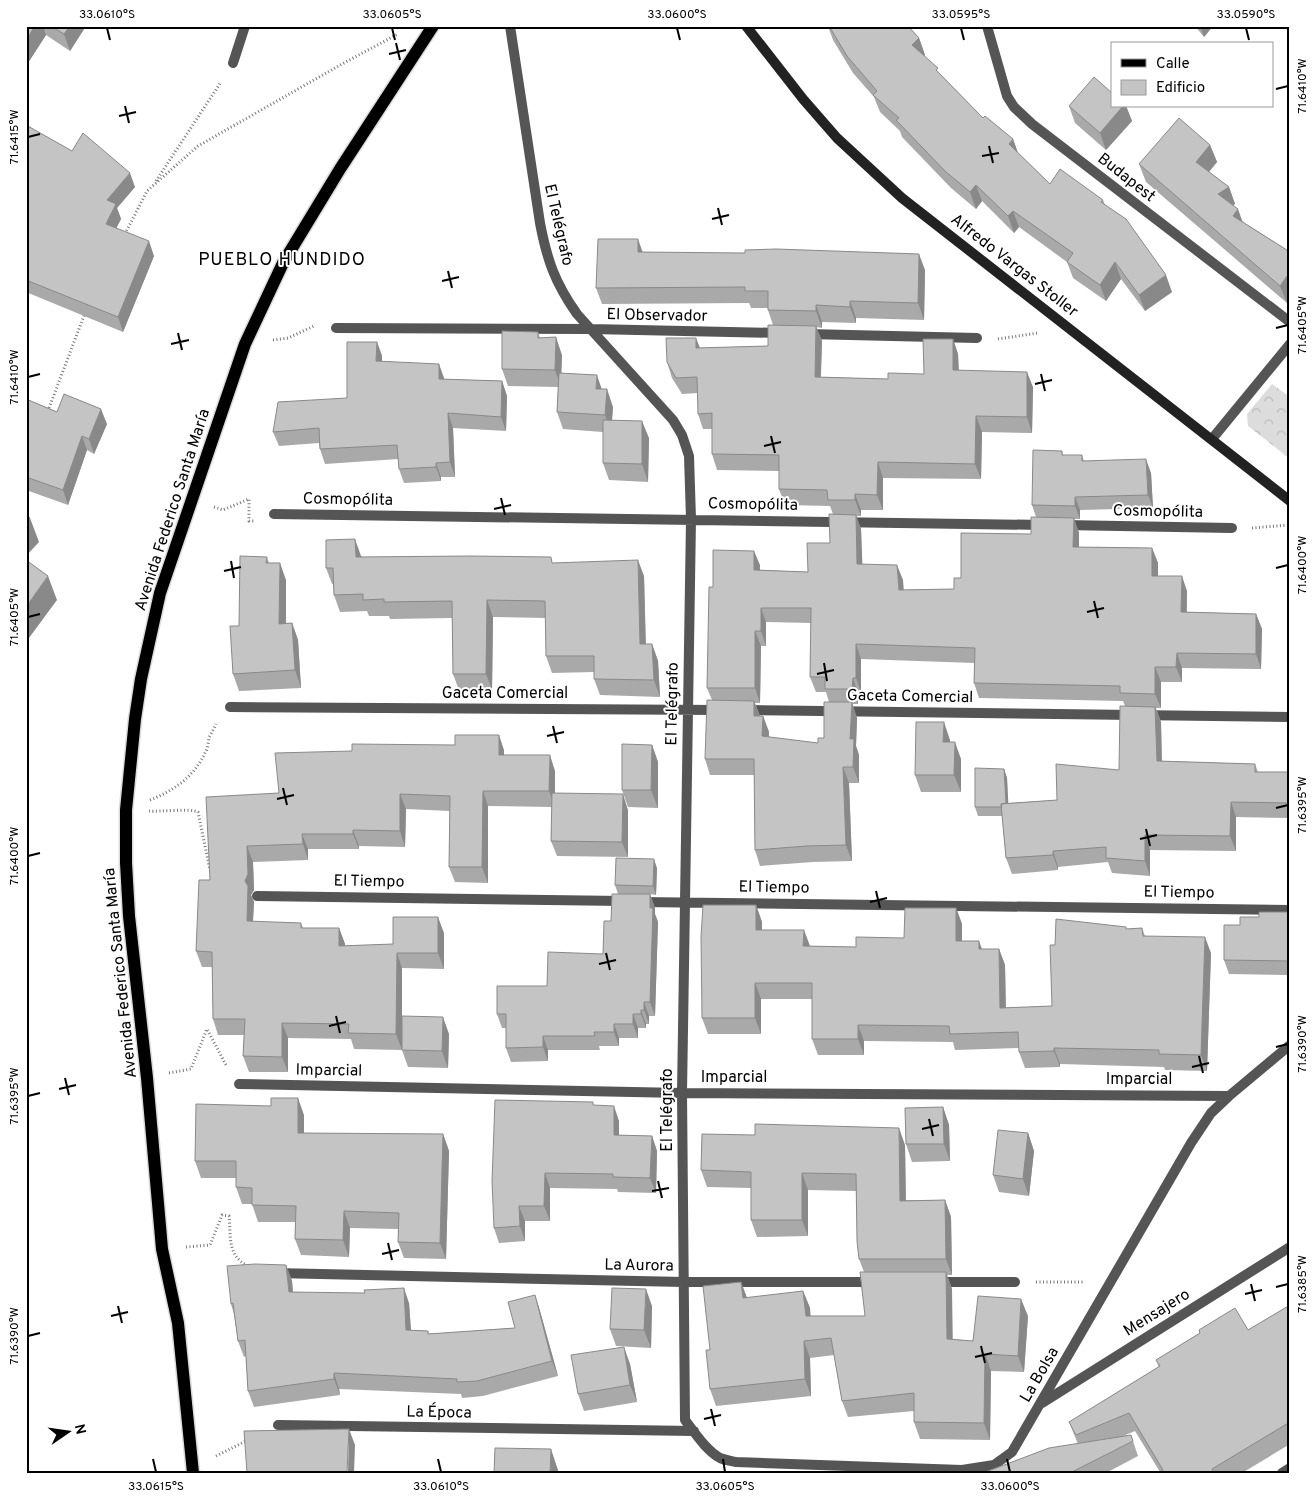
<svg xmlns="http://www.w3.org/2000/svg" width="1316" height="1499" viewBox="0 0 1316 1499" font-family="Overpass,sans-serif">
<defs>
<pattern id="park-crowns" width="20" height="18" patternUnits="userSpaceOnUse" patternTransform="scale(1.25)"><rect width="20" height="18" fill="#dcdcdc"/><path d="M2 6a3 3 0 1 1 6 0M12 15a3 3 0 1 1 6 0" fill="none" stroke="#bbb"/></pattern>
</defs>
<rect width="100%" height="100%" fill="#fff"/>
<path fill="url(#park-crowns)" d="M1272,384L1290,397V459L1248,426L1247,414Z"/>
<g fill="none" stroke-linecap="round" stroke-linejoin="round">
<defs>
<path id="primary" d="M193,1473L178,1323L162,1249L147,1078L129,916L126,863V810L135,719L141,679L160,593L245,344L283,263L340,169L433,26"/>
</defs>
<use href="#primary" stroke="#dbdbdb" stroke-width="15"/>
<path stroke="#777" stroke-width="3" stroke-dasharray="1 2.5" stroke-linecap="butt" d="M156,181L221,82
M125,234L147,191L198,146L342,64L398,34
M998,339L1038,333
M273,340L288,338L314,326
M49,408L85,313
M214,507L223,510L249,499V521H254
M1252,528L1288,525
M150,800C173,791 194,777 205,753C208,749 208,743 209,738C211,733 214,729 216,724
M149,811C160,812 190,808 198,812L210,870
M169,1073L191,1069L207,1029L227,1067
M186,1247L210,1245L222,1215L229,1216C231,1236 227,1256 248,1266
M1036,1282H1085
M216,1456L248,1440"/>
<path stroke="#555" stroke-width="10" d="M510,26L540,223C547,260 555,283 577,314L673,420L682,435L689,456L691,519L682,1093L685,1420C695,1433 706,1450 720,1458C725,1460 731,1461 736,1462L962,1470L994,1465L1012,1452L1191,1143L1211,1113L1229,1096L1290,1045
M987,26L1007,96L1014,107L1032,124L1290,322
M233,63L245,26
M336,328L591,329L780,333
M807,334L977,338
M1212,439L1290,344
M274,514L1043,525
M1063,525L1232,528
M230,707L719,710
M746,710L1290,717
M257,896L624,901
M641,902L1290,910
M239,1084L682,1093L1229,1096
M275,1273L684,1282H873
M938,1282H1015
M1042,1403L1290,1247
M278,1425L694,1431
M1282,1473L1290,1468"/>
<path stroke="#222" stroke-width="10" d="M746,26L803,99L837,138L902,198L1290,501"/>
<use href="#primary" stroke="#000" stroke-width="12"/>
</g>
<path fill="#a9a9a9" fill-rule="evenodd" d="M26,26H86L70,51L46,35L26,66Z
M828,26H908L919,38L925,55L924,56L941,75L983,118L1013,139L1018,153L1050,184L1103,200L1105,205L1172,292L1145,311L1121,279L1106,301L1073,278L1067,262L1019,227L1014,233L982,201L976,209L951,188L902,137L900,131L880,112L874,97L853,73L833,40Z
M1195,26H1213L1204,37Z
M1069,106H1126L1132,121L1106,150L1075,123Z
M26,125L135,187L117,208L121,219L116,228L154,256L123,332L26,292Z
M1210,145L1217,162L1209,172L1229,187L1235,204L1233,205L1243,222L1290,252L1287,303L1146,182L1139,164Z
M643,252L925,270L924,320L856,318V323L822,322V328L816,327L822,341L821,377L888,379L924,374L953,339L958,354L959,370L1033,387L1032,433L982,432L981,479L883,478V510H861V516H856L861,529L862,564L903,580V590L954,589L961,578L1031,534L1036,517L1032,505L1062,451L1063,455H1082L1084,461L1151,473L1153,508L1080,510V519H1074L1079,533V547L1152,548L1158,563V576L1187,591V612L1256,614L1262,629L1261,669L1182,668V682H1161V708H1156L1161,722L1162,761L1255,764L1258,772H1290V818L1236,817V851L1150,850V876L1112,873L1108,862L1058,867V870L1012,874L1006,858L1002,816H978L975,807L1004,769L1007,778L1008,803L1057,800L1119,770L1125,706L1123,701L979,698L974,683V663L861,659V693H858V704H852L857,718L856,746L859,755V783H849L852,861L813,862L760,866L755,850L754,775H710L705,759L712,700L707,688L713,587L760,565V570L808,572L830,543L833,514L830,506L785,505L779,489V471L717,470L712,454V429H703L698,414V393L682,394L672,378L667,362L700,348L768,346L773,325L768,310V308H751L749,303L602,304L596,288ZM766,622L811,623L810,677L816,692H826L829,702L824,738L818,743L769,737V732L763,716H760L755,703H760L761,646H766Z
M538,332L540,338L562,355L561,373L602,389L613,407L612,420L649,438L648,482L609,480L603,463V432L563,429L557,412L558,387L508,386L502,369Z
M377,342L382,356V362L444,378V379L502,381L507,396L506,431L453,428L455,477H441V481L404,483L399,469L398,459L325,464L320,449L319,443L279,446L273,432L347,398Z
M26,399L57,412L107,424L94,454L87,450L68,505L26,490Z
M361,556L362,557L554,563L644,576L646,644H652L658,661L660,697L600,695L594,679V672L552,673L546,656V618L493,617L492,690H459L453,674L452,618L390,619L389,616H369L367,611L340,612L334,595L333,584H332L326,568Z
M267,557L269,563L286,580V623H292L298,640L301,688L239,691L233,674L239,626Z
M950,740V742L961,759V792H921L915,775Z
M652,745L658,762V808L628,807L622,790Z
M504,750V755L555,771V794L628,810V857L557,856L551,841L552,807L488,806V883L455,882L449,867L450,811L406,809L405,847L359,846V849H308V860L253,862L254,890L251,895L254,902L253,922L301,923L303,928H339L345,944V946L393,944L444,933V969L402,968V1050L354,1049L351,1039L288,1038V1072H249L243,1056L244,1035H218L213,1019L212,967H202L196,951L210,880L279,793Z
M657,868L656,895L650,894L655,908V914L658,922L655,1016H649V1024H646V1028H638V1038H619V1046H599L600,1050H548V1061L511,1062L506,1048V1028H502L497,1014L603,954L618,894L615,885Z
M756,905L762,922V930L810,946L856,947L904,938L956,908L962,924V941L982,949H999L1005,965L1006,1008L1052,1006L1055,945L1127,929L1142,928L1145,936L1211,953L1207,1071L1165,1070L1164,1067L1060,1064V1067L1025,1068L1019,1052V1048L955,1050L953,1042L864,1041V1055H818L812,1039V999H761V1034H708L702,1018Z
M1290,912V975L1229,974L1224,960L1240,925L1259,917Z
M449,1034L448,1068L408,1067L402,1050Z
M594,1105L619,1121V1135L652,1136L657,1151L656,1193L618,1192L617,1189L550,1188V1221H525V1241L499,1243L494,1228Z
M943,1107L949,1125L950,1161L912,1162L906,1144Z
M304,1115V1133L443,1134L449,1151L446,1259L404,1258L398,1242V1229L350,1228L349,1257L301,1255L295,1239V1222H258L252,1204H242L236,1187V1178H201L195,1161Z
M1028,1133L1034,1151L1029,1196L999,1192L993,1175Z
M905,1145L906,1200H945L951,1217L952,1275H947L952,1289V1339L973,1341L1028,1316L1024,1372L991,1371L990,1440L920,1439L914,1422V1411L848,1417L842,1401L834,1355L810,1358L811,1396L716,1406L710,1389V1350L741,1282L747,1298L803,1291L810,1308V1316H865L864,1272L859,1259L856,1191L808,1190V1236L757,1237L751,1220V1188L707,1187L701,1170Z
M286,1265L292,1281L293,1292L409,1303L411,1330L428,1331L429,1334L515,1328L535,1295L540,1311L558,1376L483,1396L462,1398L461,1394L339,1389L340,1395L254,1407L248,1391L246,1356L244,1357L238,1341L234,1314L231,1304Z
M1290,1305V1444L1242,1473H1158L1160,1472L1135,1431L1123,1436L1131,1435L1138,1456L1106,1473H983L1078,1444L1069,1422L1159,1367L1156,1360L1200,1333L1199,1330H1248Z
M652,1306L651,1348L616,1346L610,1329Z
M630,1364L637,1402L584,1411L578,1394Z"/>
<path fill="#898989" d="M35,26H43L46,35L26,66V40Z
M70,26H86L70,51L64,34Z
M1200,26H1213L1204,37Z
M919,38L925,55L918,61L912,45Z
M1123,106H1126L1132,121L1106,150L1100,133Z
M1013,139L1019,156L1009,144Z
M1210,145L1217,162L1202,180L1196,162Z
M130,173L135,187L117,208L121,219L111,239L106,224L107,200Z
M976,185L982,201L976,209L970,192Z
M1229,187L1235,204L1225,211L1218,194Z
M1238,209L1244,226L1233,216Z
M1013,211L1019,227L1014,233L1008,216Z
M638,239L644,256L638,252Z
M149,241L154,256L123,332L118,317Z
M919,254L925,270L924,320L918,303Z
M1115,262L1121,279L1106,301L1100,285Z
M1290,272V298L1287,303L1280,286Z
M1166,275L1172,292L1145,311L1139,295Z
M850,301L856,318V323L850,307Z
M816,305L822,322V328L816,311Z
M816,326L822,341L820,392L815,377Z
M556,337L562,355L561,387L555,370Z
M696,338L702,353L696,348Z
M953,339L958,354L959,386L953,370Z
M377,342L382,356V376L376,361Z
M439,364L444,378V393L439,379Z
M1027,372L1033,387L1032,433L1027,417Z
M597,375L603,393L596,389Z
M502,381L507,396L506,431L501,417Z
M607,389L613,407L611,432L605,415Z
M101,409L107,424L94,454L89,439Z
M448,413L453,428L455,477L450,462Z
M976,416L982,432L981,479L975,464Z
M642,421L649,438L648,482L642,464Z
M82,436L87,450L68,505L63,490Z
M1146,459L1151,473L1153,508L1148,495Z
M878,462L883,478V510L877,495Z
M436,463L441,477V481L436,467Z
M855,494L861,510V516L855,500Z
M1075,497L1080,510V519L1075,506Z
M856,515L861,529L863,579L857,564Z
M30,518L39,542L26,556V523Z
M1074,518L1079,533V562L1073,547Z
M355,539L361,556L362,574L356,557Z
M1152,548L1158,563V591L1152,576Z
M754,551L760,565L759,585L754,570Z
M638,560L644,576L646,661L640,644Z
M280,563L286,580V641L279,624Z
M897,565L903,580L905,605L899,590Z
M48,576L57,600L26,642V607Z
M1182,576L1187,591L1186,627L1181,612Z
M487,600L493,617L492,690L486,674Z
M761,608L766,622V646L761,631Z
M1256,614L1262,629L1261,669L1256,654Z
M292,623L298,640L301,688L295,670Z
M755,631L761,646L760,703L755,688Z
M652,644L658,661L660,697L654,680Z
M856,644L861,659V693L856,678Z
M1177,653L1182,668V682L1176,667Z
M1155,667L1161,682V708L1155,694Z
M853,678L858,693V704L852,689Z
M754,701L760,717L754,716Z
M852,702L857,718L856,746L859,755V783L853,767L850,739Z
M1155,707L1161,722L1162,776L1157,761Z
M763,716L769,732L768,752L762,736Z
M944,722L950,740L949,759L943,742Z
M499,735L504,750V770L499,755Z
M955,742L961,759V792L954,775Z
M652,745L658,762V808L651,790Z
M550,755L555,771V807L549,791Z
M843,767L849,783L852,861L846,845Z
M1004,769L1007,778L1009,816L1006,807Z
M483,791L488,806V883L482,867Z
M400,794L406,809L405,847L400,831Z
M623,794L628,810V857L622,842Z
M1231,802L1236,817V851L1230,836Z
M353,830L359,846V849L353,834Z
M302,834L308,849V860L303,844Z
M1145,835L1150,850V876L1145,861Z
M247,846L253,862L254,890L251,895L254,902L252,937L247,921L245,881Z
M1053,851L1058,867V870L1053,855Z
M654,859L657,868L656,895L653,886Z
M650,894L655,908V914L658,922L655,1016L650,1002Z
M756,905L762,922V946L756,930Z
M956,908L962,924V957L956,941Z
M438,917L444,933V969L438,953Z
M339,928L345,944V962L339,946Z
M804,930L810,946H803Z
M1205,937L1211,953L1207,1071L1201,1055Z
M979,941L985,957L979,949Z
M999,949L1005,965L1006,1024L1000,1008Z
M397,953L402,968V1050L396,1034Z
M755,983L761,999V1034L755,1018Z
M644,1002L649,1016V1024L644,1010Z
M641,1010L646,1024V1028L641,1014Z
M633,1014L638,1028V1038L633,1024Z
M443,1017L449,1034L448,1068L442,1051Z
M282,1023L288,1038V1072L282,1057Z
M614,1024L619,1038V1046L614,1032Z
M858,1025L864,1041V1055L858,1039Z
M543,1036L548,1050V1061L543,1047Z
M1054,1048L1060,1064V1067L1054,1051Z
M298,1098L304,1115V1149L298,1133Z
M614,1106L619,1121V1150L614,1135Z
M943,1107L949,1125L950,1161L944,1144Z
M899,1128L905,1145L906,1217L900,1201Z
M1028,1133L1034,1151L1029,1196L1023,1179Z
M443,1134L449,1151L446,1259L440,1243Z
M652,1136L657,1151L656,1193L650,1178Z
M545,1173L550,1188V1221L544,1206Z
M802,1173L808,1190V1236L802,1220Z
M945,1200L951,1217L952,1275L946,1259Z
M519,1206L525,1221V1241L520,1226Z
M344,1211L350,1228L349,1257L343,1240Z
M286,1265L292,1281L294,1308L289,1292Z
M946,1272L952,1289L953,1356L947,1339Z
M741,1282L747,1298H743Z
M404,1288L409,1303L412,1346L406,1330Z
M646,1289L652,1306L651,1348L644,1330Z
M803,1291L810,1308L812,1333L806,1316Z
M535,1295L540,1311L558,1376L552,1361Z
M1021,1299L1028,1316L1024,1372L1018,1356Z
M804,1341L810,1358L811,1396L805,1379Z
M624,1347L630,1364L637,1402L630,1385Z
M985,1354L991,1371L990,1440L984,1423Z
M334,1373L339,1389L340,1395L334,1379Z
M349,1429L355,1445L354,1473H348Z
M551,1449L558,1470V1473H550Z"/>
<path fill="#c4c4c4" stroke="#898989" d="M26,26H35L26,40Z
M51,26H70L64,34Z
M829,26H908L919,38L912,45L938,68L936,70L983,118L985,116L1013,139L1009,144L1050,184L1060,169L1103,200L1101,202L1126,219L1166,275L1139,295L1115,262L1100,285L1067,262L1073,253L1013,211L1008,216L976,185L970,192L945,171L896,120L899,118L873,95L877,91L847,56Z
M1094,77L1112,93V106H1123L1100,133L1069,106Z
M1179,118L1210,145L1196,162L1229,187L1218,194L1238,209L1233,216L1290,252V272L1280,286L1139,164Z
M26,125L72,151L83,133L130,173L107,200L116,204L106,224L149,241L118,317L26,280Z
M598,239H638V252L745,253V250L776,249L919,254L918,303L850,301V307L816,305V311L768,310V291H745V287L596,288Z
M768,325L816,326L815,377L888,379V373L924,374L923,339H953V370L1027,372V417L976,416L975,464L878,462L877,495L855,494V500H828L827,490L779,489V455L712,454V413L698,414L697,377L676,378L667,362L666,338H696V348L768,346Z
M502,331L538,332V338L556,337L555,370L502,369Z
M347,342H377L376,361L439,364V379L502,381L501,417L448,413L450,462L436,463V467L399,469L397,445L320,449L319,428L273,432L278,402L347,398Z
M559,373L597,375L596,389H607L605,415L557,412Z
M64,394L101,409L89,439L82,436L63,490L26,477V399L57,412Z
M603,420L642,421V464L603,463Z
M1033,450L1062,451V455H1082V461L1146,459L1148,495L1075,497V506L1032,505Z
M829,514L856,515L857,564L897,565L899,590L954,589V578H961V533L1031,534V517L1074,518L1073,547L1152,548V576H1182L1181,612L1256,614V654L1177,653L1176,667H1155V694L1120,693V686L974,683L975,648L856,644V678H853L852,689H825V677H810L811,608H761V631H755V688H707L709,587H713V550L754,551V570L808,572L807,543H830Z
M26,515L30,518L26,523Z
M355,539L356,557L470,556L551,557L552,563L638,560L640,644H652L654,680L594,679V656H546L545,601L487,600L486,674H453L452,601L384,602V599L363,600V594L334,595L333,568H326V540Z
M240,556L267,557L266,563H280L279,624L292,623L295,670L233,674L230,626H239Z
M26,560L48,576L26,607Z
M707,700L754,701V716H763L762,736L818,743V738H824V702H852L850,739H854L853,767H843L846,845L807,846L755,850L754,759H705Z
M1120,706L1155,707L1157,761L1255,764V772H1290V803L1231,802L1230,836L1145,835V861L1106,858V847L1053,851V855L1006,858L1001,804L1057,800L1056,764L1119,770Z
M916,722H944L943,742H955L954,775H915Z
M455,735H499V755H550L549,791H483L482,867H449L450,796L400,794V831L353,830V834H302L303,844L247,846L248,874L245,881L248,886L247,921L301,923V928H339V946L393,944V917H438V953H397L396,1034L348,1033L349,1024L282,1023V1057L243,1056L245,1019H213L212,952L196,951L199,880H210L206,797L279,793L275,753L352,751V744L455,745Z
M622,744L652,745L651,790H622Z
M975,768L1004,769L1006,803L1001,804L1002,807H975Z
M552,793L623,794L622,842L551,841Z
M616,858L654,859L653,886L615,885Z
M612,894H650V908H653L650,1002H644V1010H641V1014H633V1024H614V1032H594L595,1036H543V1047L506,1048V1014H497V986H547L548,952L603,954L604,921H611Z
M703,905H756V930H804L803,946L856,947V937L904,938L905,908H956V941H979V949H999L1000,1008L1052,1006L1050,945H1055L1056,919L1126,927V929L1142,928L1143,936L1205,937L1201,1055L1159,1054V1050L1054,1048V1051L1019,1052L1018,1032L950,1034L949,1026L858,1025V1039H812V983H755V1018H702L701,937Z
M1259,912H1290V961L1224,960V925H1240V917H1259Z
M402,1016L443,1017L442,1051L402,1050Z
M271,1098H298V1133L443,1134L440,1243L398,1242L399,1213L344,1211L343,1240L295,1239L296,1206L252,1205V1188L236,1187V1161H195L196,1104L271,1106Z
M495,1100L593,1102V1105L614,1106V1135L652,1136L650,1178L613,1177V1174L545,1173L544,1206H519L520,1226L494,1228L492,1181Z
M943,1107L944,1144H906L905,1108Z
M755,1124L899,1128L900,1201L945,1200L946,1259H859L857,1241L856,1174L802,1173V1220H751V1172L701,1170L702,1134L755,1135Z
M998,1130L1028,1133L1023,1179L993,1175Z
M255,1264L286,1265L289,1292L365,1293L364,1290L404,1288L406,1330L428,1331V1334L515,1328L508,1302L535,1295L552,1361L477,1381L457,1382V1379L334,1373V1379L248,1391L245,1340L238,1341L233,1303L231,1304L227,1266Z
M860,1272H946L947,1339L973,1341L978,1296L1021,1299L1018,1356L985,1354L984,1423L914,1422V1393L842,1401L831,1338L804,1341L805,1379L710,1389L706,1350H710L703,1286L741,1282L743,1298L803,1291L806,1316H865Z
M612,1288L646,1289L644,1330L610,1329Z
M1290,1305V1422L1212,1469L1213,1471L1210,1473H1158L1163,1470L1129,1413L1076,1435L1069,1422L1160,1366L1156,1360L1200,1333L1199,1330L1235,1308L1248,1330Z
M624,1347L630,1385L578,1394L571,1355Z
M349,1429L347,1472H351V1473H247L244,1431Z
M1131,1435L1133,1441L1070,1473H983L1049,1448Z
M495,1448L551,1449L550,1473H494Z"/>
<path fill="none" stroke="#000" stroke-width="2" d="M107,28L110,40M392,28L395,40M677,28L680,40M961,28L964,40M1246,28L1249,40M396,43L400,60M389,54L406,50M1276,89L1288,86M125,106L129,123M119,116L136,112M28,137L40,134M989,146L993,163M982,156L999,153M718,208L722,225M712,219L729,215M448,271L452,288M442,281L459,277M1276,328L1288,325M178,333L182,350M171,344L189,340M1041,374L1045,391M28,377L40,374M1035,384L1052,380M771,436L775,453M764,446L781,442M501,498L505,515M494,509L511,505M231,561L234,578M1276,568L1288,565M224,571L241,567M1094,601L1098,618M1087,612L1104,608M28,617L40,614M824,663L827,681M817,674L834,670M553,726L557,743M547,736L564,732M283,788L287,805M277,799L294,795M1276,808L1288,805M1146,829L1150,846M1140,839L1157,835M28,856L40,853M876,891L880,908M870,902L887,898M606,953L610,970M599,964L616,960M336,1016L340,1033M329,1026L346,1022M1276,1047L1288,1044M1199,1056L1203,1073M1192,1067L1209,1063M65,1078L69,1095M59,1089L76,1085M28,1096L40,1093M929,1119L933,1136M922,1129L939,1125M658,1181L662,1198M652,1191L669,1188M388,1243L392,1260M382,1254L399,1250M1251,1284L1255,1301M1276,1287L1288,1284M1245,1294L1262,1290M118,1306L122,1323M111,1316L128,1312M28,1336L40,1333M981,1346L985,1363M975,1357L992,1353M711,1409L715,1426M704,1419L721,1415M153,1459L156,1472M438,1459L441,1472M723,1459L725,1472M1007,1459L1010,1472"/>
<g text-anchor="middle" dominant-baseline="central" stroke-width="4" stroke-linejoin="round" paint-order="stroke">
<g font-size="16" fill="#000" stroke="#fff">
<text transform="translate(1126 178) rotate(38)">Budapest</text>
<text transform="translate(558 225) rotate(77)">El Telégrafo</text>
<text transform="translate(1014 266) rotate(38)">Alfredo Vargas Stoller</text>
<text transform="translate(657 316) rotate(1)">El Observador</text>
<text transform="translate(348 500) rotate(1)">Cosmopólita</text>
<text transform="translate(753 505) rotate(1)">Cosmopólita</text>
<text transform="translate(173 510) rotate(-72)">Avenida Federico Santa María</text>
<text transform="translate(1158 512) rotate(1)">Cosmopólita</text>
<text x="505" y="694">Gaceta Comercial</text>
<text transform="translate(910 697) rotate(1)">Gaceta Comercial</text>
<text transform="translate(673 704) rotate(-89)">El Telégrafo</text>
<text transform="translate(369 882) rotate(1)">El Tiempo</text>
<text transform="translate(774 888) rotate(1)">El Tiempo</text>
<text transform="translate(1179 893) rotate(1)">El Tiempo</text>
<text transform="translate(121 973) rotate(-96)">Avenida Federico Santa María</text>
<text transform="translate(329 1071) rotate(1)">Imparcial</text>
<text x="734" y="1078">Imparcial</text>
<text x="1139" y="1080">Imparcial</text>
<text transform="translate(668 1110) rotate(-90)">El Telégrafo</text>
<text transform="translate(639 1266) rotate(1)">La Aurora</text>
<text transform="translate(1157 1313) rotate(-32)">Mensajero</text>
<text transform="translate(1040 1375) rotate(-60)">La Bolsa</text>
<text transform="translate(439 1413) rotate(1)">La Época</text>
</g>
<g font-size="18" letter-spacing="1" fill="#000" stroke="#fff">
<text x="282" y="260">PUEBLO HUNDIDO</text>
</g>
</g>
<rect width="1316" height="1499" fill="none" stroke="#ffffff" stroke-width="55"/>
<rect x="1111" y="42" width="162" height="65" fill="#ffffff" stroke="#999999"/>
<rect x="1121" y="59" width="25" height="8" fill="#000000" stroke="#999999"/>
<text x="1156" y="68" font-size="15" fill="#000000">Calle</text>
<rect x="1121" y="80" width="25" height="15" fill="#c4c4c4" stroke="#999999"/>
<text x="1156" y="92" font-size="15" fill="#000000">Edificio</text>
<g transform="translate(68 1432) rotate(77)" stroke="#ffffff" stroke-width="4" paint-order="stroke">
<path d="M0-4L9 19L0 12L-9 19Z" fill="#000000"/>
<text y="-8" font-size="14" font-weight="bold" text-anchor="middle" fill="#000000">N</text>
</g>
<rect x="28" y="28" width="1260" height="1444" fill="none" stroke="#000" stroke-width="2"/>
<g font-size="12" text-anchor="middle" fill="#000">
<text x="107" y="18">33.0610°S</text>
<text x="392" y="18">33.0605°S</text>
<text x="677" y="18">33.0600°S</text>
<text x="961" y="18">33.0595°S</text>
<text x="1246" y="18">33.0590°S</text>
<text transform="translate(1302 86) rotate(-90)" y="4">71.6410°W</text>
<text transform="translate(14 137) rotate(-90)" y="4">71.6415°W</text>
<text transform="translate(1302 325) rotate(-90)" y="4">71.6405°W</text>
<text transform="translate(14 377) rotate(-90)" y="4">71.6410°W</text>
<text transform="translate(1302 565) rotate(-90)" y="4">71.6400°W</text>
<text transform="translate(14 617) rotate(-90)" y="4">71.6405°W</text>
<text transform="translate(1302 805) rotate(-90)" y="4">71.6395°W</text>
<text transform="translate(14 856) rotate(-90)" y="4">71.6400°W</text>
<text transform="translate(1302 1044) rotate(-90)" y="4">71.6390°W</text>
<text transform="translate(14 1096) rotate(-90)" y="4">71.6395°W</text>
<text transform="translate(1302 1284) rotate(-90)" y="4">71.6385°W</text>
<text transform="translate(14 1336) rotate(-90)" y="4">71.6390°W</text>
<text x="156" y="1490">33.0615°S</text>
<text x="441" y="1490">33.0610°S</text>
<text x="725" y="1490">33.0605°S</text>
<text x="1010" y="1490">33.0600°S</text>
</g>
</svg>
